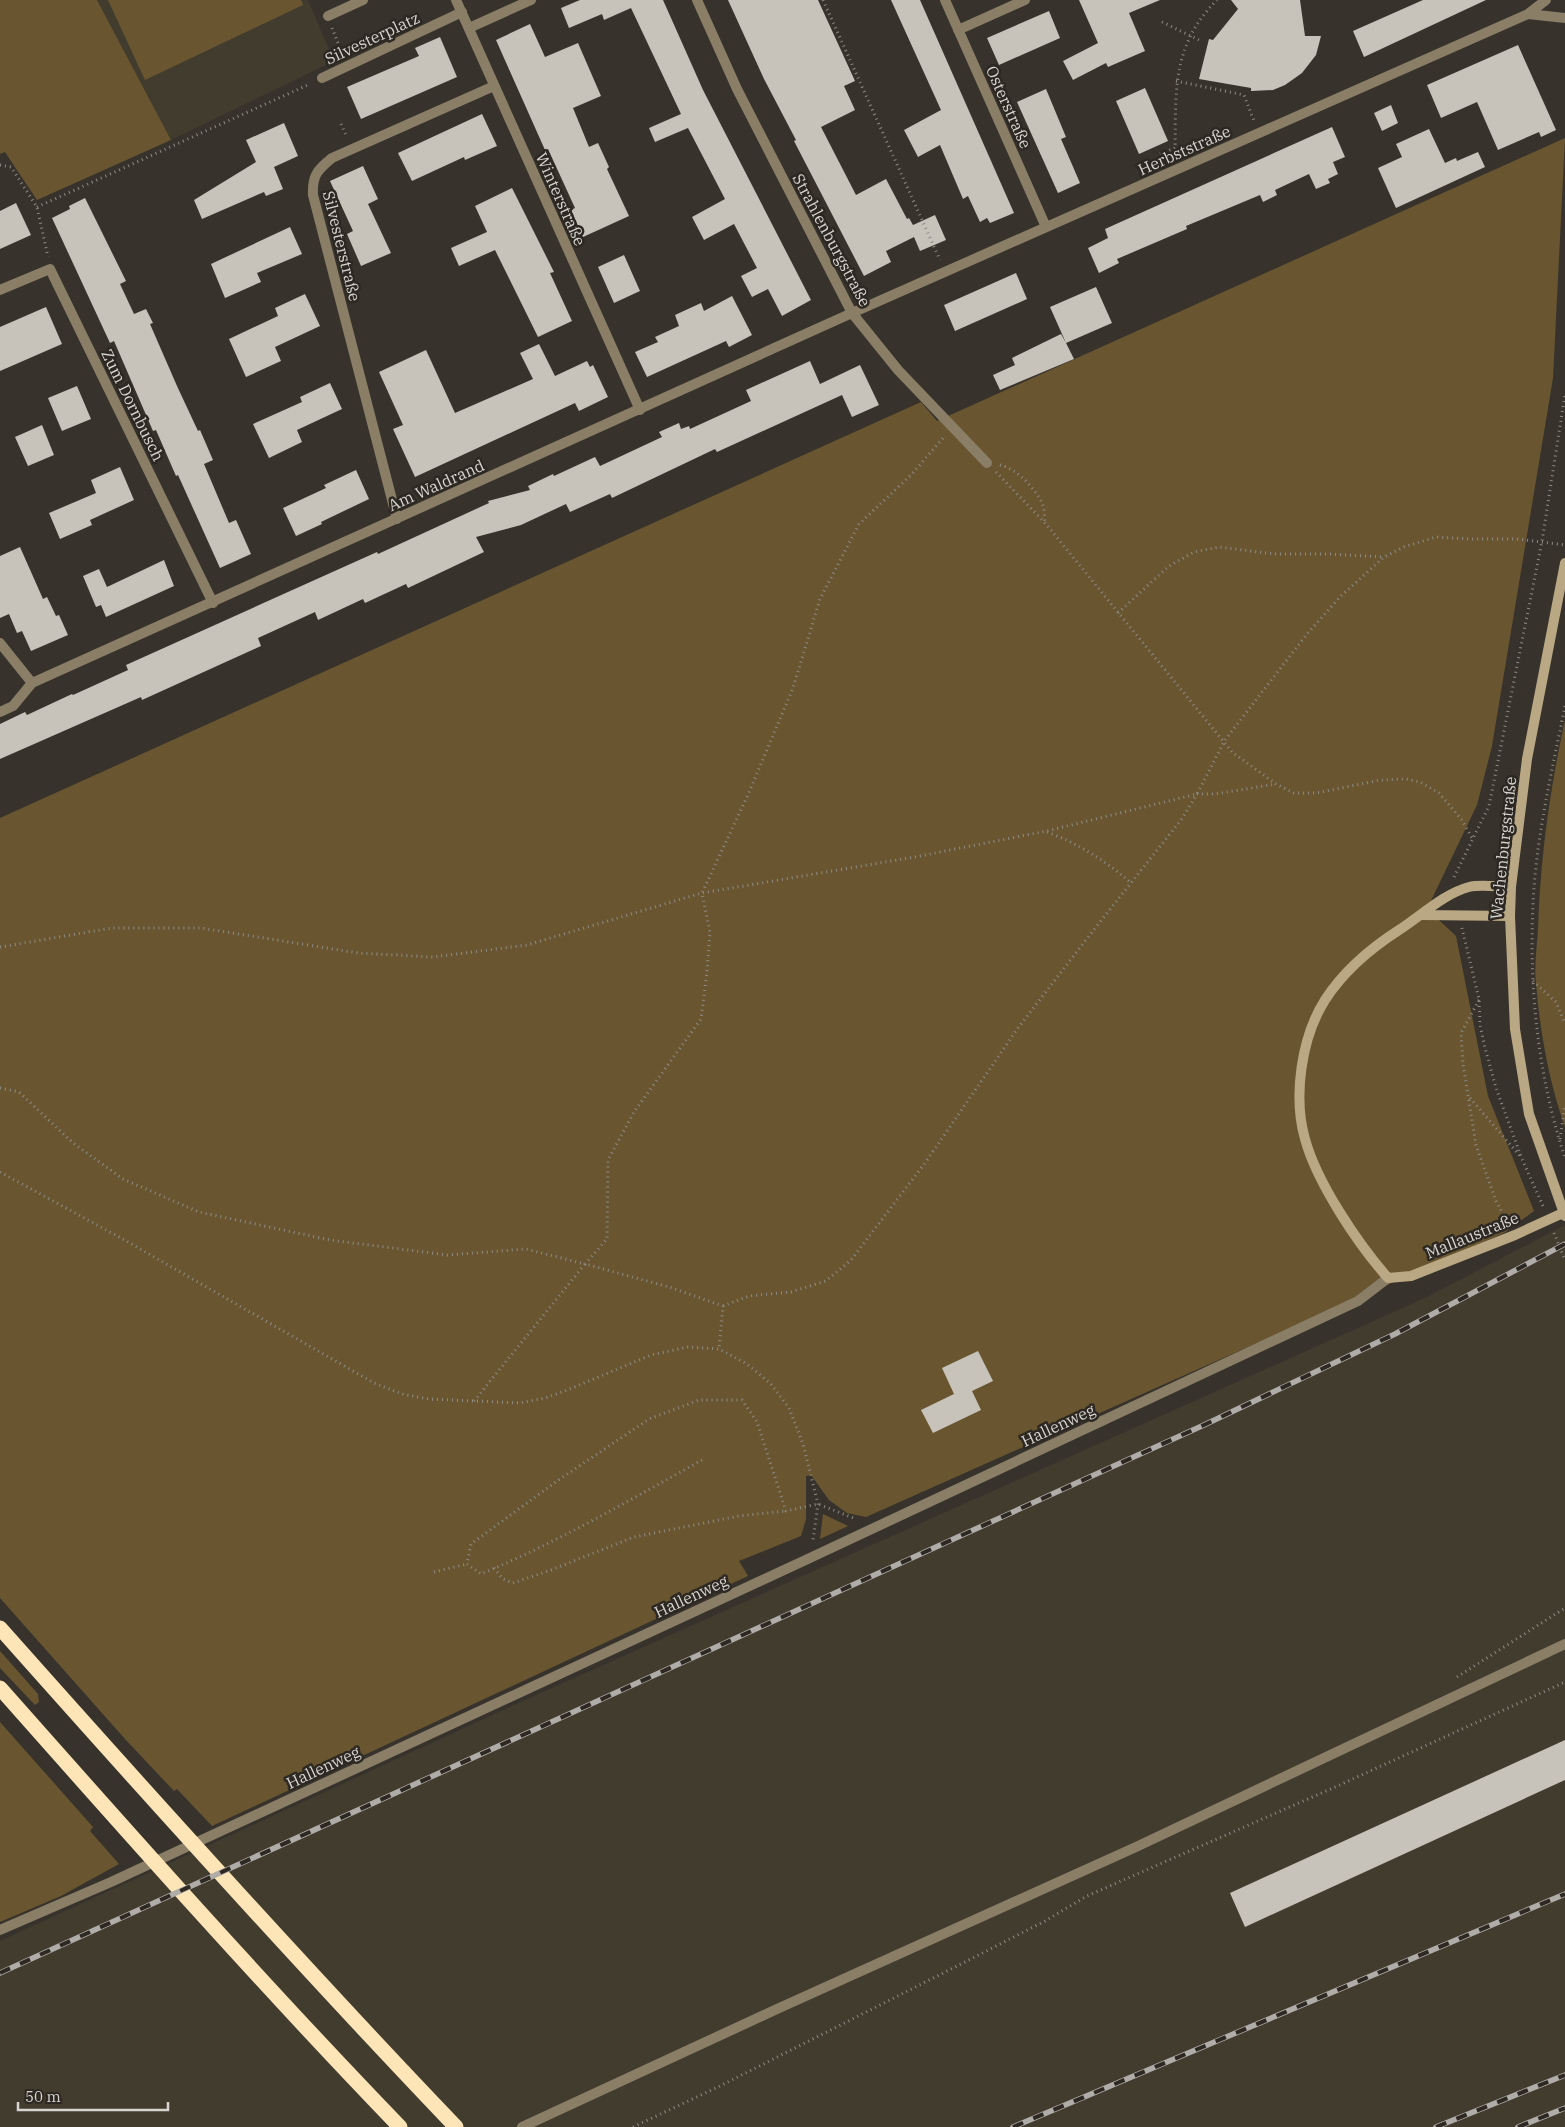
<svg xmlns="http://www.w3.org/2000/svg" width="1565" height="2127" viewBox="0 0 1565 2127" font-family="'IBM Plex Serif',serif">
<rect width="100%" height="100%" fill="#37332c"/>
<path fill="#423c2f" d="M97,0H308L334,61L171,140Z
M1565,1225V2127H0V1941L536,1695L1425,1298Z"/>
<path fill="#695630" d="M0,0H97L171,140L37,200L5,152L0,154Z
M108,0H301L303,5L145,80Z
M1565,138L1553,378L1492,746L1477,805L1427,909L1456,936L1488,1096L1534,1211L1504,1233L866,1517L847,1513L829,1500L811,1475L806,1476V1519L801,1536L739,1561L748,1576L212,1826L177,1789L174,1791L125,1739L0,1598V818L921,402L937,421Z
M1565,720V1127C1549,1082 1540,1032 1536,983C1534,966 1537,947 1538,930C1540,860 1550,788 1565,720Z
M823,1514L848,1526L820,1539Z
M0,1651L38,1694L39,1702L35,1705L0,1668Z
M0,1722L93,1827L90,1831L119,1864L61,1896L0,1922Z"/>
<path fill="#c7c3ba" d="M580,0H663L703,90L811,300L782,316L768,289L752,297L741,276L757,268L734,224L704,240L692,217L725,199L688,128L655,142L649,128L681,114L631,8L604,20L602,14L569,28L561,8Z
M728,0H818L855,81L844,86L855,110L821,127L856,195L886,179L907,219L909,218L913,225L935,215L946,240L920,251L914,237L886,251L891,262L864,276L794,141L796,140L764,79Z
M891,0H920L1014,213L990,223L987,218L980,222L968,196L963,199L940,145L918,157L904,130L941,110Z
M1079,0H1160L1129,13L1145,51L1108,67L1106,63L1073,80L1063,61L1098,43Z
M1231,0H1300L1305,36H1321L1316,55L1302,73L1285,85L1273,90L1251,91V88L1199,79L1209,39L1213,40L1238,9Z
M1423,0H1486L1364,57L1353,31Z
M1049,11L1060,38L999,65L987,38Z
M530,24L545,57L578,43L601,96L573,108L589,147L598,143L609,167L607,169L629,216L583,237L571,210L575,208L548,149L545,150L496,40Z
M440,37L457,77L361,119L347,87L419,56L415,48Z
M1518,45L1556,130L1541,137L1539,132L1498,150L1477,102L1441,118L1427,85Z
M1145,88L1168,141L1139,154L1116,101Z
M1046,89L1066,137L1061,139L1080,183L1058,193L1017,102Z
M1391,105L1398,123L1382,131L1374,113Z
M482,114L497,146L465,160L464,157L412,181L398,153Z
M284,123L298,156L274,167L283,189L266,196L264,192L202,219L194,200L256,162L246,140Z
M1332,127L1345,157L1333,162L1338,174L1328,179L1330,183L1316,189L1309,174L1275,190L1277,195L1263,202L1260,195L1186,226L1187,229L1117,259L1119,263L1099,273L1088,248L1108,238L1105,229Z
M1429,129L1445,163L1456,158L1457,161L1478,152L1485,167L1396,208L1378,168L1402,157L1396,144Z
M363,166L378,199L368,204L391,253L361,266L347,234L353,231L330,181Z
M512,188L554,272L550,273L572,321L538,337L495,250L459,266L451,248L487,232L475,206Z
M85,198L126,281L120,284L134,314L146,309L153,323L150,324L177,386L198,431L200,430L213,460L204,464L229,523L236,520L251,554L220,568L178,475L176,476L156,430L153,431L114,341L110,343L52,218L70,209L69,206Z
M16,203L31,235L0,249V211Z
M290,227L302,254L257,273L261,282L225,298L211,264Z
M624,255L640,291L614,303L598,267Z
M1016,273L1027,299L955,331L944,305Z
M1096,287L1112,323L1066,343L1074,359L1000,390L993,375L1015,365L1012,358L1061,334L1066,343L1050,307Z
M305,294L320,326L275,347L281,361L246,377L229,339L278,316L275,308Z
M732,296L752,335L729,347L726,341L647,377L635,352L658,342L655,337L679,326L675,315L701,303L704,311Z
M46,307L62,344L0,371V327Z
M539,344L555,376L587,361L590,367L593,365L608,397L579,411L575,403L415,477L393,429L403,425L379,372L426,350L455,413L533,379L520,353Z
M810,361L820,384L860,365L879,405L852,417L842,395L717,452L715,449L612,498L610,494L570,512L566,504L521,525L476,537L484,552L408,588L406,584L365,603L363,599L318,620L315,612L258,638L261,646L142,700L141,697L0,759V724L25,712L27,715L72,694L73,695L128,670L126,665L377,552L378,554L489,503L488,501L530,490L528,486L553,474L554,476L595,457L600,466L662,437L659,432L679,423L681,429L689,426L690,429L751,401L746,390Z
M330,383L342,409L297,430L302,442L269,458L253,424L302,402L300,397Z
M77,386L91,419L62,431L48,398Z
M42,425L54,455L28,466L15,437Z
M120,467L134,500L90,520L92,525L60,539L49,513L96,493L91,480Z
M356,470L369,499L321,522L322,524L296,536L283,508L326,488L324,485Z
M20,547L43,599L47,597L56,616L59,615L68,635L31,651L22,631L17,633L9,614L0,618V556Z
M164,560L174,586L106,617L101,605L96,607L83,576L99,569L107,587Z
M978,1351L993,1381L972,1391L981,1410L933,1433L921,1410L954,1394L942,1368Z
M1565,1740V1780L1245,1927L1230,1893Z"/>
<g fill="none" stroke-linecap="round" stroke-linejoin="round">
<path stroke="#8e8b86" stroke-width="3" stroke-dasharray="1 4" stroke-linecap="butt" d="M823,0L940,260
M1162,22L1201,41
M332,28L342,53
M1176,81L1244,95L1254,121
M341,124L347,137
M1160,154L1175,148
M1178,154L1175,148C1176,89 1172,45 1217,0
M0,165L11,167L37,207L48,257
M37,207L310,84
M1000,465C1017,469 1034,487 1042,503C1045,509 1044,517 1045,523
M996,472L1046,524L1232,752L1276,784L1294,793H1317L1380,780L1406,779L1420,782L1439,793L1462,820L1473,840
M1118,613L1169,566L1194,552L1219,547L1275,554H1329L1384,557
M1565,706C1552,771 1536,837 1533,904C1529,990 1538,1076 1565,1158
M1047,832C1079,844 1106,861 1131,883
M1454,877L1489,806L1542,541L1565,394
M1462,928L1479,999L1480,1025L1485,1048L1496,1088L1522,1159L1543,1206
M0,947L112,928H201L358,953L433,957L527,945L702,893L915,857L1047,831L1197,794L1225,740L1307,634L1340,597L1384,557L1404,547L1436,537L1471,539H1517L1565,545
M1533,981L1556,1002L1565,1024
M1479,1000L1461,1033L1463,1064L1476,1145L1496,1201L1508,1223
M0,1088L19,1092L73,1143L123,1179L199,1212L330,1240L447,1255L526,1249L585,1264L607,1239L608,1160L634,1112L701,1019L707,972L710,932L702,893L747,797L793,688L820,599L859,524L911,475L944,437
M1470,1098L1520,1156
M1560,1139L1565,1105
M0,1172L121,1238L374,1383L402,1394L429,1399L520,1403L545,1398L565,1391L651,1355L688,1347L719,1349L747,1364L771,1384L789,1408L803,1444L818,1504L813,1540
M1554,1233L1565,1260
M723,1306L749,1296L791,1292L826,1281L851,1260L925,1163L1018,1028L1092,932L1181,820L1197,794H1215L1276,784
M474,1401L585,1264L669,1287L723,1306L719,1349
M702,1460C630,1500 558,1542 481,1574L467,1564L471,1544L557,1481L649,1419L699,1400H742L757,1422L786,1511L818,1504L856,1519
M494,1568L503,1579L513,1583L551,1570L634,1537L739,1516L786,1511
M434,1572L467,1564
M1457,1677L1565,1608
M633,2127L718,2087L963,1963L1045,1921L1087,1896L1333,1788L1565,1682"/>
<path stroke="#8a7e67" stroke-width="10" d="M328,16L363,0
M322,78L462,12
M522,2127L777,2009L1136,1847L1565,1644"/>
<path stroke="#8a7e67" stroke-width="10" d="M456,0L640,410
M697,0L737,89L852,313L898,370L987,463
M945,0L1046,227
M1528,14L1565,18
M469,28L531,0
M958,30L1025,0
M0,290L50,269L213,603
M397,519L313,195C312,176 317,170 332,158L494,86
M0,643L32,683L852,313L1528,14L1546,0
M0,712L13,706L32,683
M0,1930L111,1882L812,1557L1358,1301L1388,1278"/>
<path stroke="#baa783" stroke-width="10" d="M1565,563L1527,759L1511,887L1510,916L1515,1029L1529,1114L1565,1216
M1511,887C1498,887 1481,884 1469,887C1443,894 1421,916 1399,930C1371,948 1343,972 1325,1000C1301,1038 1293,1097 1305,1139C1317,1183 1358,1244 1388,1278L1411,1276L1515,1235L1565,1212
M1423,915L1510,916"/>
<path stroke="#fde5b8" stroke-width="15" d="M0,1628C150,1797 300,1964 456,2127
M0,1688C131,1836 263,1985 400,2127"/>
<defs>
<path id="rail" d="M0,1973L1204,1425L1395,1334L1565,1244
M1013,2127L1565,1894
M1436,2127L1565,2075
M1518,2127L1565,2108"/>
</defs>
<use href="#rail" stroke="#b0aca8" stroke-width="5.5"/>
<use href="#rail" stroke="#2d2922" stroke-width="4" stroke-dasharray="11" stroke-linecap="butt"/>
</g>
<g text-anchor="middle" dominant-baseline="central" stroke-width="5" stroke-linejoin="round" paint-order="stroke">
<g font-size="16" fill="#d8d5d1" stroke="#2d2922">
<text transform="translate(372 38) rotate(-25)">Silvesterplatz</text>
<text transform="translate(1009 107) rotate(66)">Osterstraße</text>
<text transform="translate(1184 150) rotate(-24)">Herbststraße</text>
<text transform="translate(561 199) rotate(66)">Winterstraße</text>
<text transform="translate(832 240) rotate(62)">Strahlenburgstraße</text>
<text transform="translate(342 246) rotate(76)">Silvesterstraße</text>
<text transform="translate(133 405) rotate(64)">Zum Dornbusch</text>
<text transform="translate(436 485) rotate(-24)">Am Waldrand</text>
<text transform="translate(1503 848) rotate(-84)">Wachenburgstraße</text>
<text transform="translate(1472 1235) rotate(-22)">Mallaustraße</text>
<text transform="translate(1058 1425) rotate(-25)">Hallenweg</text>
<text transform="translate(691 1596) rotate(-25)">Hallenweg</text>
<text transform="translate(323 1767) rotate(-25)">Hallenweg</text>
</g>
</g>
<path d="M18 2102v8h150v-8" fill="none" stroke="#d8d5d1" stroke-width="2.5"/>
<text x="25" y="2102" font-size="15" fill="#d8d5d1" stroke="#2d2922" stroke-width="4" paint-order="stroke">50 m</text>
</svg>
